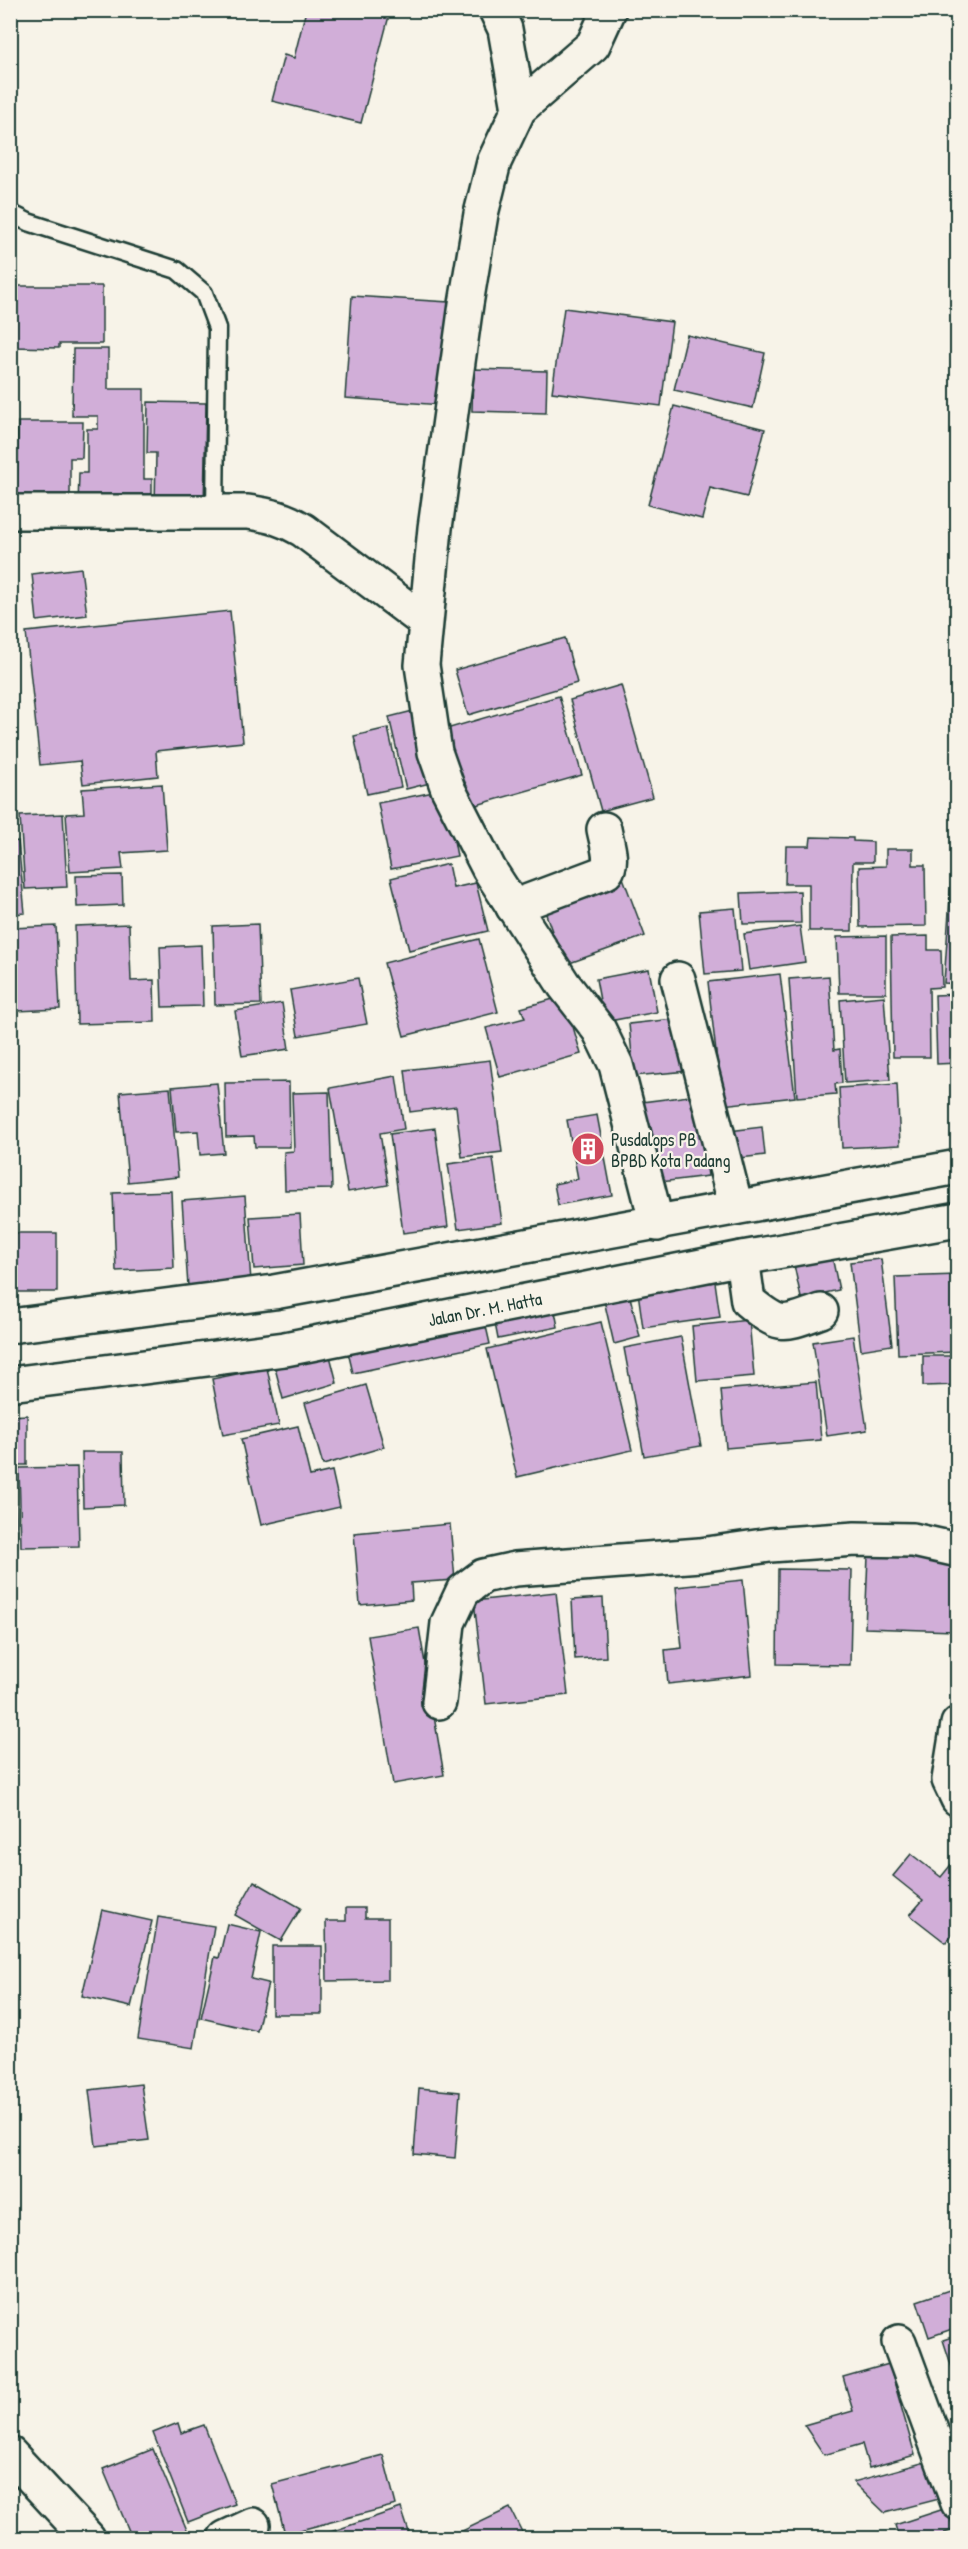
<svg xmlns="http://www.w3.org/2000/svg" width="968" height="2549" font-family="'Patrick Hand',sans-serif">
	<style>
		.building { fill: #d1aed8; stroke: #1f3d34; stroke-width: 1.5 }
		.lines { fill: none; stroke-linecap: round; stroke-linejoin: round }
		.lane-casing { stroke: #1f3d34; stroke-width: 21 }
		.street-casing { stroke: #1f3d34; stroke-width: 38 }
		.secondary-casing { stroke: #1f3d34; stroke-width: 38 }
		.lane { stroke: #f7f3e8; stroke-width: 16 }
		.street { stroke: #f7f3e8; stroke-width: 33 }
		.secondary { stroke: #f7f3e8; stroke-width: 33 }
		.labels { text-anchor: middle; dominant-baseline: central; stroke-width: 4.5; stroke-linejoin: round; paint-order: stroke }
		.poi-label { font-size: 18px; fill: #1f3d34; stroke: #f7f3e8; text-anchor: start }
		.street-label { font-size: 18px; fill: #1f3d34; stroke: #f7f3e8 }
	</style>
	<rect width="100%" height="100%" fill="#f7f3e8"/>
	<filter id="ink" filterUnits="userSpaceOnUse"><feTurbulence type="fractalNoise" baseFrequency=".0167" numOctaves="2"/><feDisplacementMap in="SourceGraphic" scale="12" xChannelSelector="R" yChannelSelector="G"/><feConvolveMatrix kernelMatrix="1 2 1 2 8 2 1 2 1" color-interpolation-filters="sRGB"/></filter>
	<g filter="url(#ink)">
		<g class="building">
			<path d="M306 10H369L389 16 361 123 272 101 284 55 294 58Z"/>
			<path d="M12 286H102V344H59V348L11 347Z"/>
			<path d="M352 296 449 302 442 405 345 398Z"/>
			<path d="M564 308 672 322 661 406 552 392Z"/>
			<path d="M687 335 765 353 753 408 674 390Z"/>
			<path d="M73 349H108V389H144V479H152V507L78 506 79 473H87V429H98V416H72Z"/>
			<path d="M473 369 547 371 546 413 472 411Z"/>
			<path d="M148 402 206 403 204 508 155 507 156 453H147Z"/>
			<path d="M674 406 765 429 747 497 710 488 702 519 648 505Z"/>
			<path d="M18 422H83L82 458H70V499H17Z"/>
			<path d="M81 568 87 615 37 621 32 574Z"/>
			<path d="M230 611 243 742 156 751 158 776 83 784 80 761 40 765 26 632Z"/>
			<path d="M565 638 577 683 468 715 455 670Z"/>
			<path d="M621 685 653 797 601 811 570 700Z"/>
			<path d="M559 696 582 775 466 808 443 730Z"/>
			<path d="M417 710 434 782 406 789 389 717Z"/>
			<path d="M388 728 401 787 367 794 354 736Z"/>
			<path d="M162 784 167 850 121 853 123 869 70 872 66 814 84 813 82 789Z"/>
			<path d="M444 790 457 856 391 869 378 803Z"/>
			<path d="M63 814 67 887 25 889 20 816Z"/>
			<path d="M811 837 853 838V841L873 842V862H853L852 931H809V884H785L786 846H810Z"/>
			<path d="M18 841 25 913 10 914V842Z"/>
			<path d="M886 849H913V865H925L926 926 860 927 859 867 886 866Z"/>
			<path d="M448 864 453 888 476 883 488 931 409 950 391 878Z"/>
			<path d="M122 875 123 905 77 907 76 876Z"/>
			<path d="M622 875 645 936 564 965 542 903Z"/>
			<path d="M951 883H958V984L944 983Z"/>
			<path d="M800 891 801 923 743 924 741 893Z"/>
			<path d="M735 908 741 971 705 974 699 911Z"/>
			<path d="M129 924 131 981 154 980 155 1022 77 1024 75 926Z"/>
			<path d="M258 924 261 1004 215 1005 213 926Z"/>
			<path d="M56 926 60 1009 17 1011 12 928Z"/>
			<path d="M800 926 805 962 749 970 744 934Z"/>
			<path d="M886 936V993H839L837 937Z"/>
			<path d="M928 936V950H941L942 987 929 988 930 1057H893L891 937Z"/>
			<path d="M479 939 498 1012 404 1036 384 963Z"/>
			<path d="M201 945 203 1006 162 1007 160 947Z"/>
			<path d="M649 969 657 1012 604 1022 596 979Z"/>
			<path d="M780 974 795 1097 722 1105 708 982Z"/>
			<path d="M829 976 834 1050 840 1049 842 1083 835 1084 836 1094 797 1097 789 979Z"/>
			<path d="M358 978 367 1024 298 1036 290 990Z"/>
			<path d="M958 994V1063L937 1064 935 995Z"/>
			<path d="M564 996 581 1054 500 1077 486 1028 525 1018 521 1008Z"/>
			<path d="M884 996 890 1080 845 1083 840 1000Z"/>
			<path d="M282 1003 289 1049 242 1056 235 1011Z"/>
			<path d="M682 1018 688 1071 634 1076 629 1024Z"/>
			<path d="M490 1060 502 1152 462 1157 456 1106 410 1112 405 1070Z"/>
			<path d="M396 1076 404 1129 380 1133 388 1185 348 1192 330 1088Z"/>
			<path d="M289 1082 290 1147H255L254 1136 226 1137 225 1083Z"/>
			<path d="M217 1083 224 1153 200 1155 198 1131 176 1132 172 1087Z"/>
			<path d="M897 1084 900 1145 842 1148 839 1088Z"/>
			<path d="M170 1088 178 1177 128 1182 120 1092Z"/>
			<path d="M329 1092 332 1189 285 1190 284 1152 294 1151 292 1093Z"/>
			<path d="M697 1095 708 1176 653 1183 642 1102Z"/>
			<path d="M597 1115 612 1195 558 1205 554 1184 578 1179 567 1120Z"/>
			<path d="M762 1127 765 1155 732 1159 729 1131Z"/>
			<path d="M435 1128 448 1227 403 1233 390 1134Z"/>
			<path d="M493 1158 502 1223 458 1229 448 1164Z"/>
			<path d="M171 1191 174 1268 116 1271 113 1193Z"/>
			<path d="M245 1196 251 1282 188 1286 182 1201Z"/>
			<path d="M300 1214 303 1265 254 1269 250 1217Z"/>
			<rect x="10" y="1233" width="47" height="59"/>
			<path d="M831 1252 839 1290 801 1298 793 1260Z"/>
			<path d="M881 1259 892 1345 861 1350 850 1262Z"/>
			<path d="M958 1275V1352L898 1354 895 1277Z"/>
			<path d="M715 1282 720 1317 643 1328 638 1292Z"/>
			<path d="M628 1289 640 1337 614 1344 603 1296Z"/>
			<path d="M554 1306 558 1327 498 1339 494 1318Z"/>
			<path d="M749 1320 754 1376 697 1381 692 1326Z"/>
			<path d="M485 1322 490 1344 353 1373 348 1352Z"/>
			<path d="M601 1322 632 1450 517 1477 487 1349Z"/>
			<path d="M853 1336 867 1430 827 1436 813 1342Z"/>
			<path d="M681 1337 701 1446 644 1456 624 1348Z"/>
			<path d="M328 1348 337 1383 283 1399 274 1364Z"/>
			<path d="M923 1356H958V1385L923 1386Z"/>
			<path d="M267 1368 279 1425 223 1435 212 1379Z"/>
			<path d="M816 1382 821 1440 726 1448 721 1390Z"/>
			<path d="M366 1385 384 1447 323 1465 305 1403Z"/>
			<path d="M27 1415V1465H15L17 1548 10 1549V1416Z"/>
			<path d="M298 1426 310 1476 332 1471 340 1507 261 1525 241 1439Z"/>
			<path d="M82 1452H123L124 1505 83 1507Z"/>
			<path d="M77 1467 79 1546 21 1547 19 1468Z"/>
			<path d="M450 1524 455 1580 411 1583 412 1600 360 1605 354 1533Z"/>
			<path d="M868 1556 957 1559 954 1631 865 1628Z"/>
			<path d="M778 1569 852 1570 850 1665 777 1664Z"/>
			<path d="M10 1578 14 1647 10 1648Z"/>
			<path d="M743 1580 752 1675 668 1684 665 1650 682 1648 676 1587Z"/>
			<path d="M556 1592 568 1695 486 1704 474 1601Z"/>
			<path d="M603 1598 606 1657 575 1659 572 1600Z"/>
			<path d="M419 1628 444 1775 393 1784 368 1636Z"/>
			<path d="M911 1854 941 1877 958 1856V1928L946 1943 910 1915 923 1900 893 1876Z"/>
			<path d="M254 1881 301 1908 281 1941 235 1915Z"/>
			<path d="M346 1908H365V1918H388V1980L327 1981 326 1921H346Z"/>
			<path d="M102 1910 152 1921 131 2007 82 1996Z"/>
			<path d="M158 1917 214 1926 194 2048 138 2039Z"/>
			<path d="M227 1924 261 1932 251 1979 268 1983 257 2031 201 2018 215 1957 219 1958Z"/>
			<rect x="272" y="1946" width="50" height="68"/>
			<path d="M141 2084 149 2140 96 2146 89 2090Z"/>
			<path d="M419 2088 460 2092 455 2158 414 2154Z"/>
			<path d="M958 2287V2327L929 2337 917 2301Z"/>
			<path d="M958 2335V2386L943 2340Z"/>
			<path d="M889 2364 915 2455 869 2468 862 2444 824 2455 804 2425 853 2411 843 2377Z"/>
			<path d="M178 2423 181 2433 204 2425 235 2504 188 2522 153 2433Z"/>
			<path d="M153 2449 189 2535 180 2538H132L103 2469Z"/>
			<path d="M383 2455 396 2505 285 2534 272 2484Z"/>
			<path d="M933 2460 943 2498 885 2513 853 2482Z"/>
			<path d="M401 2508 411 2538H313Z"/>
			<path d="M510 2508 525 2538H463L460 2532Z"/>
			<path d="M947 2508 954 2530 944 2533 946 2538H899L895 2525Z"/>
		</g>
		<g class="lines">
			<defs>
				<path id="lane" d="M10 213 28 222 177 270 204 293 217 328 215 514"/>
				<g id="street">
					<path d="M496 10 505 29 519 109"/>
					<path d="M609 10 593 45 519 109 494 162 481 214 466 304 435 528 422 665 435 752 448 789 489 869 564 985 599 1030 616 1065 657 1224"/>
					<path d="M10 512H248C270 515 285 519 303 530L424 621"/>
					<path d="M513 907 606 872C614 861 606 841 604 829"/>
					<path d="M678 979 736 1207"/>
					<path d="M742 1258 748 1301C781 1328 782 1325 821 1311"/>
					<path d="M439 1702 448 1623 463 1591 483 1576 515 1569 700 1555 770 1545 855 1539 913 1540 958 1550"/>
					<path d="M958 1724 949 1780 958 1799"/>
					<path d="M899 2342 958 2503"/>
					<path d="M10 2454 88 2538"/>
					<path d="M225 2538 253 2525"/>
				</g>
				<g id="secondary">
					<path d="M10 1326 274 1292 958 1167"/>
					<path d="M10 1384 285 1349 742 1258 958 1220"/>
				</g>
			</defs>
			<use href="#lane" class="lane-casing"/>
			<use href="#street" class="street-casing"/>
			<use href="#secondary" class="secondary-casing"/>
			<use href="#lane" class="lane"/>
			<use href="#street" class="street"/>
			<use href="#secondary" class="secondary"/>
		</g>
	</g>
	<defs>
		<symbol id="building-disc" viewBox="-11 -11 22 22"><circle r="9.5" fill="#d1495b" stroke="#f7f3e8"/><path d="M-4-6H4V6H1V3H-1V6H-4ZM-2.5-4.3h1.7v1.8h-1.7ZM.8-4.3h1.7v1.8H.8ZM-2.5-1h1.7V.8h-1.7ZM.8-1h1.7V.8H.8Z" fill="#fff"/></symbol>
	</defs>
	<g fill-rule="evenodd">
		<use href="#building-disc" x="569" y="1130" width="38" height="38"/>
	</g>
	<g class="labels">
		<g class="poi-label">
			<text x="611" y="1139">Pusdalops PB<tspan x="611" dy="21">BPBD Kota Padang</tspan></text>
		</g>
		<g class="street-label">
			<text transform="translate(485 1309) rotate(-11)">Jalan Dr. M. Hatta</text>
		</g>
	</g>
	<rect width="968" height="2549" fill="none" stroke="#f7f3e8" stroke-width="36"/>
	<rect x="18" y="18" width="932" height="2513" fill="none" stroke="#1f3d34" stroke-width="2" filter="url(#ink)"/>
</svg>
